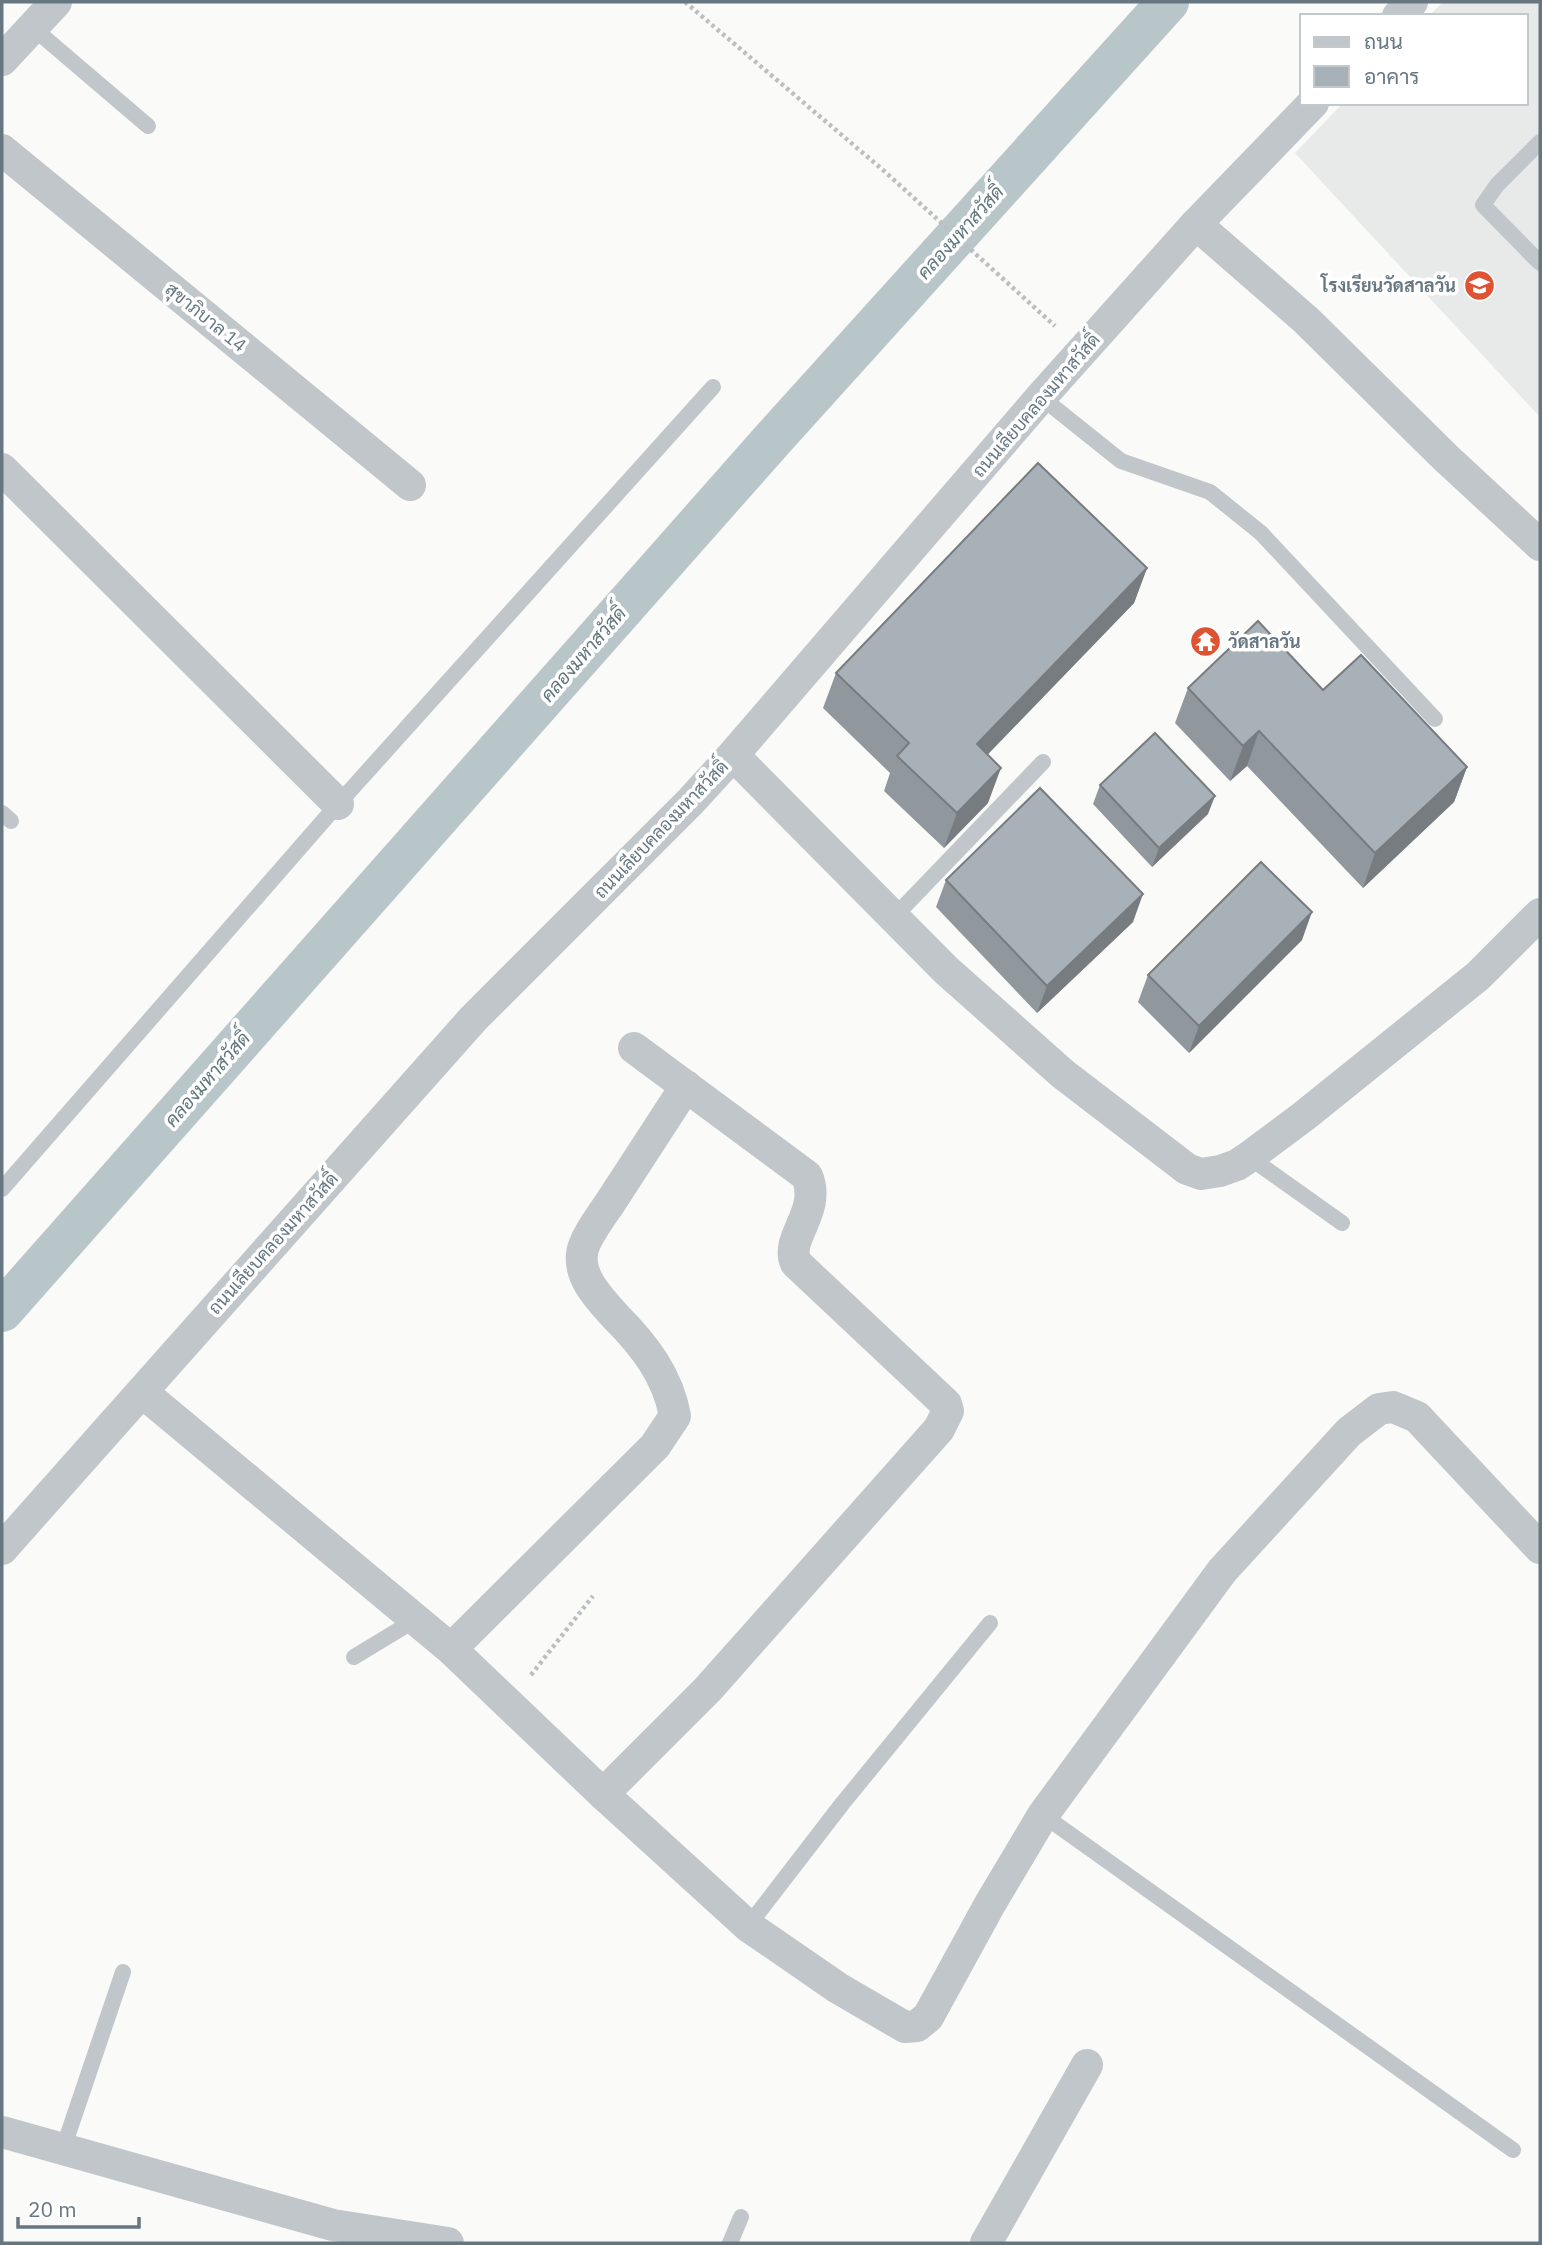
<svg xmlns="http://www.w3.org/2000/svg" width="1542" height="2245" font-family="'IBM Plex Sans',Sarabun,sans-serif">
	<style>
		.built { fill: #e8e9e9 }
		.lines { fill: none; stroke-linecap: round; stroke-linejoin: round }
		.canal { stroke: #b9c6c9; stroke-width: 42 }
		.path { stroke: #bcbfc2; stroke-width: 4.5; stroke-dasharray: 3.5 3.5; stroke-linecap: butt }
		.service { stroke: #c1c6ca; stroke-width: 16 }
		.minor { stroke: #c1c6ca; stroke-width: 32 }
		.wall { fill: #90989d }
		.shaded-wall { fill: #767c80 }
		.building { fill: #a8b1b7; stroke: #767c80; stroke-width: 2 }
		.labels { text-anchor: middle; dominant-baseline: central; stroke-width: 7; stroke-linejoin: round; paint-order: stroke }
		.poi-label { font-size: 18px; font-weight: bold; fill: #667782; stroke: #fff; text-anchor: end }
		.street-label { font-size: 18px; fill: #667782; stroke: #fff }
		.water-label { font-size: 19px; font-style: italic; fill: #60767c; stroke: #fff }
	</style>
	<rect width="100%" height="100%" fill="#fafaf8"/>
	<path class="built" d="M1443 2H1540V417L1295 153 1343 103H1526V16H1429Z"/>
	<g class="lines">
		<path class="canal" d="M2 1311 773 439 1168 2"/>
		<g class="path">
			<path d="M685 2 883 170 1055 326"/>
			<path d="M531 1675 593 1596"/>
		</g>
		<g class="service">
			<path d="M32 27 148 126"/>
			<path d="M1540 142 1497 185 1483 205 1540 263"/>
			<path d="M1041 397 1121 461 1210 492 1261 533 1435 719"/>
			<path d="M2 813 11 821"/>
			<path d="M894 917 1043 762"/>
			<path d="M1249 1157 1342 1223"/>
			<path d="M2 1189 338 804 713 387"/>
			<path d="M354 1657 415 1620"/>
			<path d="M1043 1815 1513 2150"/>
			<path d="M748 1926 842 1804 990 1623"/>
			<path d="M63 2149 123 1972"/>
			<path d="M730 2243 741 2217"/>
		</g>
		<g class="minor">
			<path d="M1398 16 1412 2"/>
			<path d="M2 60 56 2"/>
			<path d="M2 150 410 485"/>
			<path d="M1196 224 1306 320 1446 458 1540 545"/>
			<path d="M2 469 338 804"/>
			<path d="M733 755 946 970 1063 1074 1187 1169 1201 1174 1220 1171 1237 1165 1249 1157 1304 1116 1478 976 1540 914"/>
			<path d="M142 1392 451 1649 603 1794 748 1926 838 1988 905 2027 917 2026 928 2017 990 1904 1043 1815 1222 1571 1349 1432 1379 1409 1393 1407 1417 1417 1540 1548"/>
			<path d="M2 1549 473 1019 691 801 733 755 1041 397 1196 224 1313 103"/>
			<path d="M451 1649 655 1446 675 1416C668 1376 644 1345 616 1317 601 1300 579 1279 582 1254 583 1240 602 1215 610 1203 635 1164 661 1125 686 1086"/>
			<path d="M603 1794 708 1689 939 1429 948 1411 946 1404 796 1263C784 1238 822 1212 807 1176L634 1048"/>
			<path d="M2 2132 333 2225 448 2243"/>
			<path d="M986 2243 1087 2065"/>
		</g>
	</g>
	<g class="wall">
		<path d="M1147 568 1134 603 987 755 988 803 944 848 884 791 890 773 823 708 836 673Z"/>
		<path d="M1188 688 1467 767 1454 802 1363 888 1247 766 1230 781 1175 723Z"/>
		<path d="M1100 785 1208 814 1152 867 1093 804Z"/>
		<path d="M946 880 1133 922 1037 1013 936 907Z"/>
		<path d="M1302 940 1189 1053 1138 1002 1148 975Z"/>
	</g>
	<g class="shaded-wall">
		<path d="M1147 568 1134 603 964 779 977 744Z"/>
		<path d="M1259 731 1247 766 1230 781 1243 746Z"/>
		<path d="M1467 767 1454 802 1363 888 1375 853Z"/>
		<path d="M1001 768 988 803 944 848 957 813Z"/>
		<path d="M1215 796 1208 814 1152 867 1159 848Z"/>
		<path d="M1143 894 1133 922 1037 1013 1047 986Z"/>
		<path d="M1312 912 1302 940 1189 1053 1199 1026Z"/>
	</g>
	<g class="building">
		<path d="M1038 463 1147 568 977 744 1001 768 957 813 897 756 909 743 836 673Z"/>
		<path d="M1258 621 1323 690 1361 655 1467 767 1375 853 1259 731 1243 746 1188 688Z"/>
		<path d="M1155 733 1215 796 1159 848 1100 785Z"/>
		<path d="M1040 788 1143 894 1047 986 946 880Z"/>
		<path d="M1261 862 1312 912 1199 1026 1148 975Z"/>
	</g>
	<defs>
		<symbol id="school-disc" viewBox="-11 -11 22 22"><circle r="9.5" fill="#df5332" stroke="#fff"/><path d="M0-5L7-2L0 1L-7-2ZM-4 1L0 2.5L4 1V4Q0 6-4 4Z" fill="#fff"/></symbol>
		<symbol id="temple-disc" viewBox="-11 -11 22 22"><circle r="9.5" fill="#df5332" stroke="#fff"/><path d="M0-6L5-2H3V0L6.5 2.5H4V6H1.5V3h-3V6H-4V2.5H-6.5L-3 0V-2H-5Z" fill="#fff"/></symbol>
	</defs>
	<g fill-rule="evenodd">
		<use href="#school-disc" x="1462" y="268" width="35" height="35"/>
		<use href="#temple-disc" x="1188" y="624" width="35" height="35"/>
	</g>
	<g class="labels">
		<g class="poi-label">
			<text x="1456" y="285">โรงเรียนวัดสาลวัน</text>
			<text x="1228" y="641" text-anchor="start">วัดสาลวัน</text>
		</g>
		<g class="street-label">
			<text transform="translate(206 317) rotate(39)">สุขาภิบาล 14</text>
			<text transform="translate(1036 405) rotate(-49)">ถนนเลียบคลองมหาสวัสดิ์</text>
			<text transform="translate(661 829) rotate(-46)">ถนนเลียบคลองมหาสวัสดิ์</text>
			<text transform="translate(273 1243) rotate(-48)">ถนนเลียบคลองมหาสวัสดิ์</text>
		</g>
		<g class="water-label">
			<text transform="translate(960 232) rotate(-48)">คลองมหาสวัสดิ์</text>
			<text transform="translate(583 654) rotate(-49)">คลองมหาสวัสดิ์</text>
			<text transform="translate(207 1079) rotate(-49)">คลองมหาสวัสดิ์</text>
		</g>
	</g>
	<rect width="1542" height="2245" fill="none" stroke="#667782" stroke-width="7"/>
	<rect x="1300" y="14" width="228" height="91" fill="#ffffff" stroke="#c2c9cd" stroke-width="2"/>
	<rect x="1314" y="37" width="35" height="10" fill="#c1c6ca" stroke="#c2c9cd" stroke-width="2"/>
	<text x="1364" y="49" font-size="21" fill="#667782">ถนน</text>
	<rect x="1314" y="66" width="35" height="21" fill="#a8b1b7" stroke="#c2c9cd" stroke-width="2"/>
	<text x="1364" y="84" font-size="21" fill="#667782">อาคาร</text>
	<path d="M18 2217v10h121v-10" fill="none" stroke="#667782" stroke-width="3.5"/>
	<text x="28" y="2217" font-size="21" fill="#667782" stroke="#ffffff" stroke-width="5" paint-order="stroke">20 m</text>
</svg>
